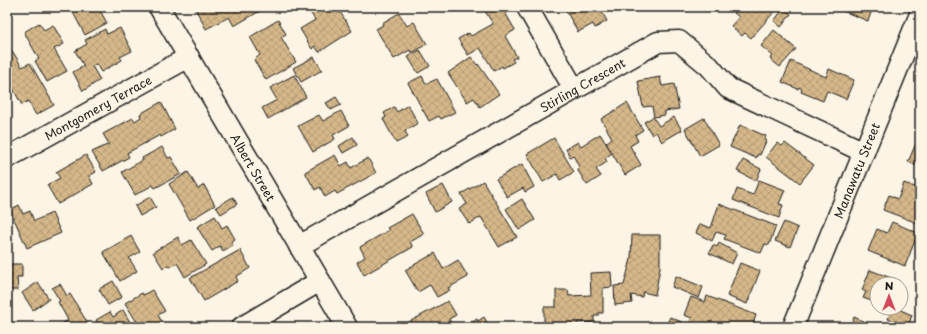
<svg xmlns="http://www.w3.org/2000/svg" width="927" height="334" font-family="'Playpen Sans',sans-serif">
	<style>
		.building { fill: url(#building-cross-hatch); stroke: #1c1c1c }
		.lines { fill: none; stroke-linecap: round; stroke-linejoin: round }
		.minor-casing { stroke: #1c1c1c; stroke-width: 23 }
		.minor { stroke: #fcf5e5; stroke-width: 20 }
		.labels { text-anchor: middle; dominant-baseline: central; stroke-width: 3; stroke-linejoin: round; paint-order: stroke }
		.street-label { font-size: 12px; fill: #1c1c1c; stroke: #fcf5e5 }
	</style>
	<defs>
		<pattern id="building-cross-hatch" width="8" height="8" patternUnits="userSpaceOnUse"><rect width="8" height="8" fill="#d5b789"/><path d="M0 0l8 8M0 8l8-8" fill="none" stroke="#b69d76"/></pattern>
	</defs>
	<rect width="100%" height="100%" fill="#fcf5e5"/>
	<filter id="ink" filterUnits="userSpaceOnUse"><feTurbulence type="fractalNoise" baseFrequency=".025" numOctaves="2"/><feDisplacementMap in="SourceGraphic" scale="8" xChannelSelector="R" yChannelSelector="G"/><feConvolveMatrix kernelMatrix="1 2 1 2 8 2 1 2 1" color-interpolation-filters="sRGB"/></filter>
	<g filter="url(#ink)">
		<g class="building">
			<path d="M70 7H98L107 23 85 35Z"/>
			<path d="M201 7H258L260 11 234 26 229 17 206 29 196 10Z"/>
			<path d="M307 7H337L352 31 319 52 315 46 312 49 300 29 315 20Z"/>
			<path d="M491 7H502L515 30 505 36 517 57 512 59 514 62 503 68 502 66 494 71 480 48 468 55 458 39 469 33 471 36 493 24 485 11Z"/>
			<path d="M564 7H599L607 21 595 28 593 24 578 32Z"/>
			<path d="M654 7H675V8Z"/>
			<path d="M739 7H771L775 11 751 38 745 33 742 36 731 26 739 17 734 13Z"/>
			<path d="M844 7H873L868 21 843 11Z"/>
			<path d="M784 8 791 14 781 27 774 21Z"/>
			<path d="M399 13 407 26 414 22 427 44 412 53 410 50 394 59 376 29 383 25 382 23Z"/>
			<path d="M278 20 286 34 281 37 296 62 266 80 254 60 260 55 250 37Z"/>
			<path d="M39 23 44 30 53 25 64 44 54 49 67 71 47 82 35 61 39 59 24 32Z"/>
			<path d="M120 28 132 51 120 57 122 60 101 72 96 64 92 66 100 80 83 91 73 72 84 66 75 51 87 44 85 40 105 29 107 34Z"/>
			<path d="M774 30 796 49 780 67 770 59 773 56 761 46Z"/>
			<path d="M7 34 11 43 7 45Z"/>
			<path d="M420 50 430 66 418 73 408 57Z"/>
			<path d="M13 52 22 67 30 63 54 105 36 115 28 101 22 105 12 87 7 90V55Z"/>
			<path d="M314 57 322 70 301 82 293 68Z"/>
			<path d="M471 57 477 65 478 64 499 94 480 107 474 98 467 102 448 73Z"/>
			<path d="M791 61 826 77 829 69 854 80 846 99 827 91 823 101 801 92 802 89 799 87 798 89 782 82Z"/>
			<path d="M294 75 306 97 268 119 262 108 277 100 270 88Z"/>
			<path d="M422 76 426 84 437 79 455 112 441 119 439 116 429 121 408 83Z"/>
			<path d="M660 77 662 86 674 84 679 109 665 111V115L654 117 652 106 643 107 638 81Z"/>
			<path d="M336 97 341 105 331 110 326 103Z"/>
			<path d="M161 102 175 129 161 137 160 135 127 153 129 157 103 171 92 152 109 144 103 134 133 118 135 121 141 117 140 114Z"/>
			<path d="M627 103 643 130 635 135 638 141 630 146 641 165 625 175 606 143 612 138 601 119Z"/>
			<path d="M408 105 418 123 405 131 408 137 396 143 383 119 386 117 384 113 394 107 397 112Z"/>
			<path d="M341 111 349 126 333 135 335 139 313 152 298 126 319 115 323 121Z"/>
			<path d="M653 117 659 126 674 117 682 130 662 142 656 132 652 135 644 122Z"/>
			<path d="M704 118 719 145 700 156 685 129Z"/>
			<path d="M740 125 766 136 764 140 766 141 760 155 758 154 756 158 730 147Z"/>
			<path d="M600 134 612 153 605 158 607 162 596 169 601 176 587 185 577 169 579 167 573 155 570 157 566 149 578 142 581 146Z"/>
			<path d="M353 137 357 145 343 153 339 146Z"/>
			<path d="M554 138 574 172 560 180 557 174 543 182 527 154Z"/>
			<path d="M917 141 920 142V167L908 162Z"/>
			<path d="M777 143 782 146 785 143 814 165 800 183 766 157Z"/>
			<path d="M162 147 168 158 171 157 181 174 155 188 153 185 135 195 122 172 143 160 142 158Z"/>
			<path d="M86 155 96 172 89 176 93 184 58 204 47 185 60 178 56 172Z"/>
			<path d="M335 155 341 166 348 162 351 168 368 158 376 173 337 194 335 191 325 197 320 187 315 190 305 172Z"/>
			<path d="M743 160 761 169 756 181 737 171Z"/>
			<path d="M522 164 534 187 525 192 523 188 507 197 496 179Z"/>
			<path d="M188 172 198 189 204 185 215 205 190 220 169 184Z"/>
			<path d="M759 180 785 190 779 204 783 205 779 218 733 200 737 189 753 195Z"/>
			<path d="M483 181 517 237 499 247 481 217 469 224 459 209 467 204 461 194Z"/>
			<path d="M904 183 920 189V224L883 210 889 195 898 199Z"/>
			<path d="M443 185 452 202 435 212 426 194Z"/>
			<path d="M150 197 156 207 140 216 135 206Z"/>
			<path d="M233 197 237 204 221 214 216 207Z"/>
			<path d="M522 199 535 220 519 230 506 209Z"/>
			<path d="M719 204 776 226 769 245 765 244 761 253 724 239 726 235 716 232 712 241 696 233 700 224 711 228Z"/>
			<path d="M19 205 23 214 30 211 34 221 52 213 61 233 27 248 10 210Z"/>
			<path d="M412 214 424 234 410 242 413 247 364 275 357 262 365 257 360 247 389 230 387 228Z"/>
			<path d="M215 216 222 228 227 225 235 239 231 242 233 245 223 251 220 246 212 251 197 227Z"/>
			<path d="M784 222 798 228 790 247 775 241Z"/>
			<path d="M892 222 918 233 905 266 868 251 877 229 887 233Z"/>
			<path d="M7 235H10V242L7 243Z"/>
			<path d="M632 235H660V268L655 295 643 292 642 297 631 295 632 303 615 305 614 286 624 285 631 259Z"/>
			<path d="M131 236 140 252 129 258 137 271 120 281 103 252Z"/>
			<path d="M178 237 182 245 191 240 206 264 185 277 177 263 169 267 168 265 163 268 153 252Z"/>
			<path d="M719 243 737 253 732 264 709 253 713 245 717 247Z"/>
			<path d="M240 250 250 268 236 277 238 281 204 301 190 278Z"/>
			<path d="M435 253 443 269 458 260 468 277 448 288 450 290 437 297 430 285 418 292 405 270Z"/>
			<path d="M740 263 760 271 747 304 727 296Z"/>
			<path d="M7 264H22V277H17L18 290H10L7 293Z"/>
			<path d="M870 270 899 281 897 284H877V303L863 298 866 292 862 290Z"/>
			<path d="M611 272 612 287 603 288V313H598V316H594V322L577 323V327H544V307H556V290H568L569 296 591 295 590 273Z"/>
			<path d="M676 276 703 287 699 298 672 287Z"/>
			<path d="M113 281 122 297 108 305 99 289Z"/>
			<path d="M38 282 49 299 33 310 22 293Z"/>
			<path d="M60 284 67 296 70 294 90 327H57L68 320 58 302 60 301 52 288Z"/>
			<path d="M152 290 165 311 158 315 165 327H140L125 303 142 293 143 295Z"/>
			<path d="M707 296 756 315 752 327H699L689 323 692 318 684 315 691 297 705 302Z"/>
			<path d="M448 301 456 315 449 319 453 327H412L409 322Z"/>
			<path d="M892 308H896L912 315 908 327 888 319Z"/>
			<path d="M123 310 133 327H100L96 320 110 312 113 317Z"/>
			<path d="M484 317 489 326 486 327H462L477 319 478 321Z"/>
			<path d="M670 317 684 323 683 327H665Z"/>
			<path d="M854 317 872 325 871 327H851Z"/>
		</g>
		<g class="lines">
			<defs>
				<g id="minor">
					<path id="s1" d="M159 7 347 327"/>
					<path d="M527 7 574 89"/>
					<path id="s2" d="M7 158 189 57"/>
					<path id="s3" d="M299 246 658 42 679 41 709 66 728 88 864 152"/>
					<path d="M242 327 320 281"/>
					<path id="s4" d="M793 327 920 14"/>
				</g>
			</defs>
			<use href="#minor" class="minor-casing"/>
			<use href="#minor" class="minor"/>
		</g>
	</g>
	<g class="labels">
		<g class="street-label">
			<text stroke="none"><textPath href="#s3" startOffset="326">Stirling Crescent</textPath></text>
			<text stroke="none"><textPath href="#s2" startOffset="104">Montgomery Terrace</textPath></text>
			<text stroke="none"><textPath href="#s1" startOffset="186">Albert Street</textPath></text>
			<text stroke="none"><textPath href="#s4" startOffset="169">Manawatu Street</textPath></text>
		</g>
	</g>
	<rect width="927" height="334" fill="none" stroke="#fcf5e5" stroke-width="24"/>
	<rect x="12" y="12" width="903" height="310" fill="none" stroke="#1c1c1c" stroke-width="1.5" filter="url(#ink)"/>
	<g transform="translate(889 296)"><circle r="19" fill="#fcf5e5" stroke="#a29e95"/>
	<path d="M0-3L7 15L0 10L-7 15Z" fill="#d1495b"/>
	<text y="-6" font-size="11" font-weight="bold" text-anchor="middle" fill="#1c1c1c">N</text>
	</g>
</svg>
